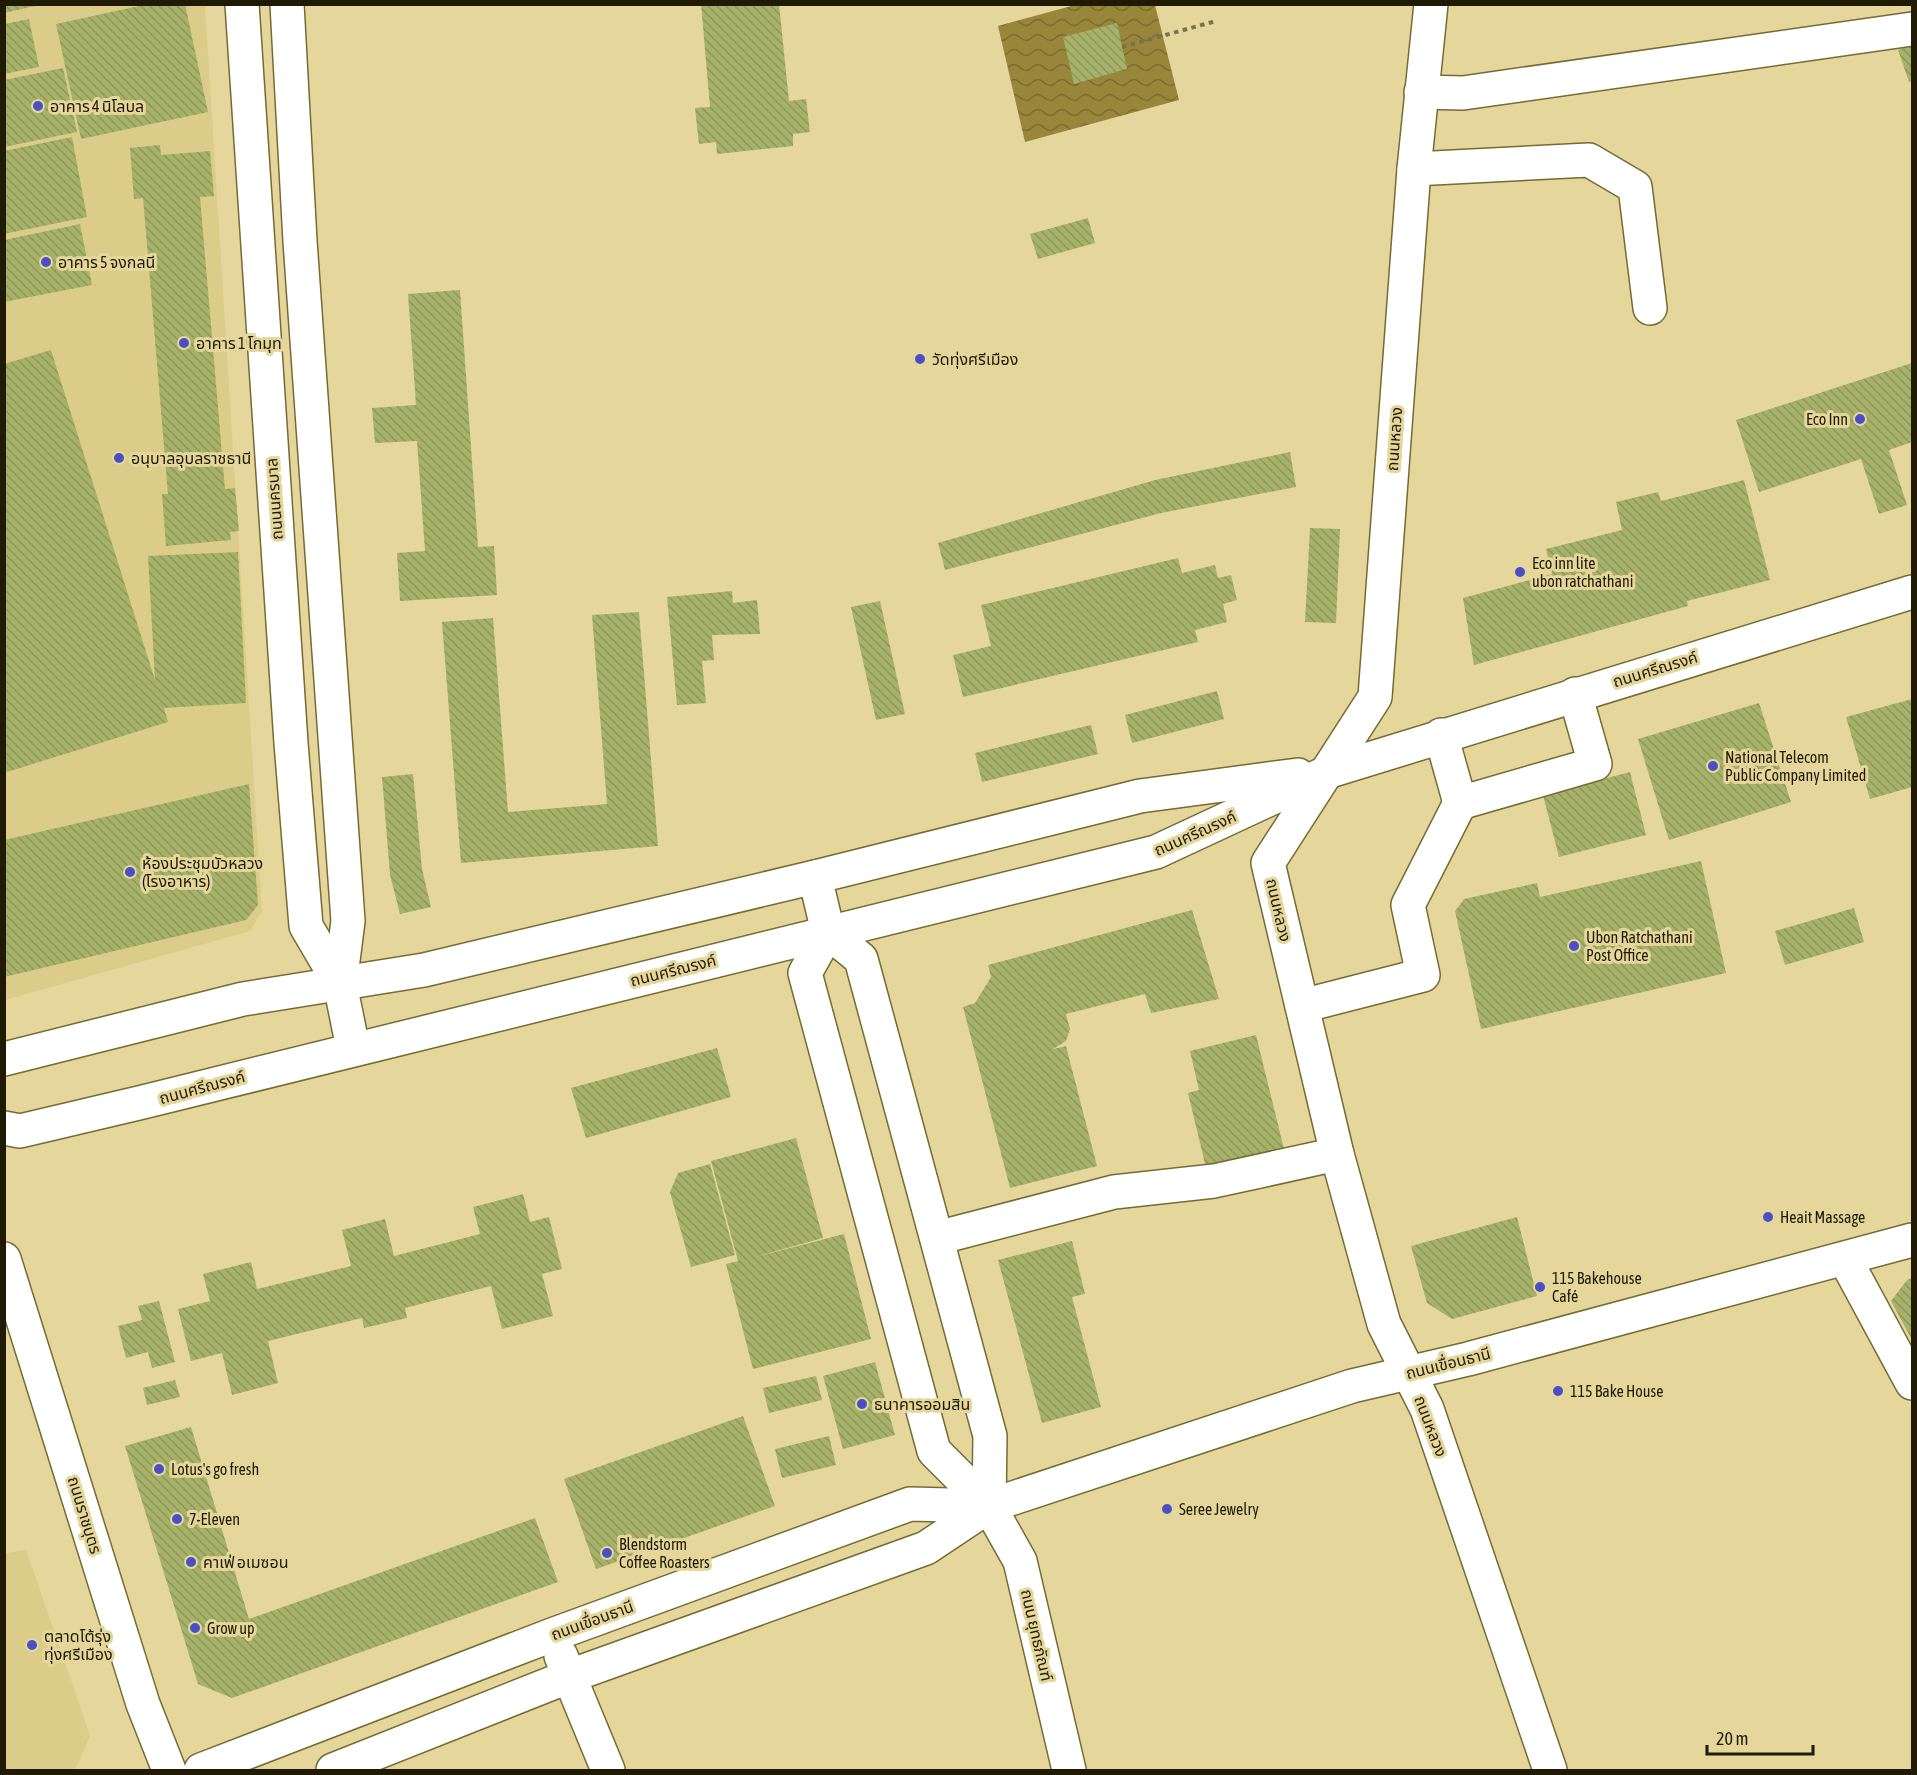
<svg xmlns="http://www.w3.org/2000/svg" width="1917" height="1775" font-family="'Asap Condensed','Noto Sans Thai',sans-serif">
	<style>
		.built { fill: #dccc8a }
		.water { fill: url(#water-waves) }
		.building { fill: url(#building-back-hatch) }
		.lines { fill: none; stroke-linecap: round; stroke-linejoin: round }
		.minor-casing { stroke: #776a32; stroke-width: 36 }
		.major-casing { stroke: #776a32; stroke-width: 36 }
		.path { stroke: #7b724b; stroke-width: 4; stroke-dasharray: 4.5 4.5; stroke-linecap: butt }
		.minor { stroke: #fff; stroke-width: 33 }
		.major { stroke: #fff; stroke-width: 33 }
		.poi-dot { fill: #4b4fc4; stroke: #e5d79c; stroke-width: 2 }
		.labels { text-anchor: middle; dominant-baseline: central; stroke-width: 6; stroke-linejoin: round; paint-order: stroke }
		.poi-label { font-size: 16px; fill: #201a04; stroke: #e5d79c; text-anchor: start }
		.street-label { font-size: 16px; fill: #201a04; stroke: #e5d79c }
	</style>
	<defs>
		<pattern id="water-waves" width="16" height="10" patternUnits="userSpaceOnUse" patternTransform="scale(1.5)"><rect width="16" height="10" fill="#98863b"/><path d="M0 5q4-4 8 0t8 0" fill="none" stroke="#7c6d2f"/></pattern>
		<pattern id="building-back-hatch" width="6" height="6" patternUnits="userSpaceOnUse" patternTransform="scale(1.5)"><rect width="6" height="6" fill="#a6b269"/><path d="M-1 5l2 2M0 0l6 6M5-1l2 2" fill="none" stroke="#8f9859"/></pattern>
	</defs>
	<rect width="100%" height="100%" fill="#e5d79c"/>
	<g class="built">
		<path d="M5 5H205L262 911 250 931 5 1000Z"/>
		<path d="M26 1549 90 1736 76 1768 70 1770H5V1554Z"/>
	</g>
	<path class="water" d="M1075 5H1155L1179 100 1025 142 998 26Z"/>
	<g class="building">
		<path d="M4 4H39V5L4 13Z"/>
		<path d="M148 4H185L208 112 81 139 56 24Z"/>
		<path d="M701 4H779L789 101 806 99 810 132 793 134V146L717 154 716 142 699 144 695 108 710 107Z"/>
		<path d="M29 19 39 67 4 74V24Z"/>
		<path d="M1117 23 1127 69 1074 84 1063 37Z"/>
		<path d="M1912 45V81L1909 82 1898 50Z"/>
		<path d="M63 68 77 132 4 147V80Z"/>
		<path d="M72 137 87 217 4 234V151Z"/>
		<path d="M160 145 161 155 210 151 214 196 200 197 225 489 235 488 239 531 230 532 231 540 166 546 162 494H168L143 198 134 199 130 148Z"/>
		<path d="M1088 218 1095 243 1038 259 1030 234Z"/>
		<path d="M80 224 92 285 4 302V240Z"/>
		<path d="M460 290 478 547 494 546 497 595 400 601 397 553 425 551 417 441 375 443 372 408 416 405 408 294Z"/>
		<path d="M51 350 155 680 148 556 238 552 246 703 164 708 168 722 7 772 4 765V364Z"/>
		<path d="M1912 363V442L1889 450 1907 505 1879 514 1861 459 1759 492 1736 420Z"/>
		<path d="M1290 452 1296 487 1161 513 945 570 938 543 1155 480Z"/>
		<path d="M1744 480 1770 580 1687 601 1688 606 1474 665 1463 598 1552 574 1546 549 1622 530 1616 502 1658 492 1661 501Z"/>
		<path d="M1310 528 1340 529 1336 623 1305 622Z"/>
		<path d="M1178 558 1182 573 1215 565 1218 578 1231 575 1237 600 1223 604 1227 622 1195 630 1198 642 963 697 953 655 991 646 981 605Z"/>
		<path d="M732 591 733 603 757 600 760 634 712 635 714 660 702 661 706 703 677 705 667 597Z"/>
		<path d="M880 601 905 714 876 720 851 607Z"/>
		<path d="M639 612 658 846 461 863 442 622 493 618 508 812 607 804 592 615Z"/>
		<path d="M1217 691 1224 719 1132 743 1125 715Z"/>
		<path d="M1912 699V787L1870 799 1846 717Z"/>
		<path d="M1759 703 1791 802 1669 840 1638 739Z"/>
		<path d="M1091 725 1098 754 982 782 975 753Z"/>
		<path d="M1630 772 1646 835 1559 857 1543 795Z"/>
		<path d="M413 774 422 869 431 907 400 914 390 875 382 777Z"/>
		<path d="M249 784 258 905 246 920 4 977V840Z"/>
		<path d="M1701 861 1726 973 1481 1029 1455 911 1464 899 1537 883 1540 897Z"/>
		<path d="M1854 908 1864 942 1785 965 1775 931Z"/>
		<path d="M1192 910 1219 999 1151 1013 1145 994 1066 1014 1070 1029 1066 1041 1053 1049 1066 1046 1097 1166 1010 1188 963 1007 975 1003 991 977 988 965Z"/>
		<path d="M1256 1035 1284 1149 1206 1168 1188 1093 1199 1090 1190 1051Z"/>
		<path d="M717 1048 731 1097 586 1138 571 1088Z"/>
		<path d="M796 1138 823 1238 755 1257 844 1234 871 1339 753 1369 726 1264 738 1261 711 1161Z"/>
		<path d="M710 1164 735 1255 691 1267 670 1192 678 1173Z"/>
		<path d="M523 1194 530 1222 549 1217 562 1269 542 1274 553 1316 502 1329 491 1286 405 1308 407 1318 364 1328 362 1318 268 1341 278 1383 232 1395 222 1353 191 1361 178 1309 210 1301 203 1274 251 1262 257 1289 351 1266 342 1230 385 1219 394 1256 480 1234 473 1207Z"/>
		<path d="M1517 1217 1537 1296 1452 1319 1427 1303 1411 1246Z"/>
		<path d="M1072 1241 1085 1294 1072 1297 1101 1407 1042 1423 998 1260Z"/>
		<path d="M1912 1278V1340L1891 1301 1907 1280Z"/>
		<path d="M159 1301 175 1362 152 1368 148 1352 126 1358 118 1326 142 1320 138 1306Z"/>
		<path d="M875 1362 895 1435 843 1449 823 1376Z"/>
		<path d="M816 1376 822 1400 769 1413 763 1388Z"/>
		<path d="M175 1380 180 1397 147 1405 143 1388Z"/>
		<path d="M743 1416 775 1506 596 1569 564 1479Z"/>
		<path d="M191 1427 249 1619 535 1518 558 1582 232 1698 198 1684 125 1446Z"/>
		<path d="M829 1436 836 1465 782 1478 775 1449Z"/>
	</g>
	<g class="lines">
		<defs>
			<g id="minor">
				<path d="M242 4 291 743 306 926 340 984"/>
				<path d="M287 4 300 241 348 921 340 984 353 1048"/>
				<path d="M1431 4 1414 169 1375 697 1268 863 1337 1154 1384 1324 1427 1409 1550 1770"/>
				<path d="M1421 92 1463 93 1912 29"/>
				<path d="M1414 169 1589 160 1635 187 1650 308"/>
				<path d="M1441 735 1460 803 1595 764 1575 694"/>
				<path d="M815 877 828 932 861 959 990 1436 989 1506"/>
				<path d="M828 932 805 973 934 1451 989 1506 1020 1561 1069 1770"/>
				<path d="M1302 1006 1423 975 1408 905 1460 803"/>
				<path d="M937 1238 1114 1192 1214 1181 1337 1154"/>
				<path d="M4 1259 143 1704 169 1770"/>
				<path d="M1845 1259 1912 1383"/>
				<path d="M561 1656 608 1770"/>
				<path d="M201 1770 552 1635 910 1504 989 1506"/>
				<path d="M333 1770 570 1676 926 1548 989 1506 1352 1386 1468 1359 1912 1240"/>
			</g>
			<g id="major">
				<path d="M4 1059 243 999 424 970 815 877 1140 796 1298 775"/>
				<path d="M4 1128 20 1131 143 1102 1156 852 1330 771 1912 592"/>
			</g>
		</defs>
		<use href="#minor" class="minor-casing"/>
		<use href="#major" class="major-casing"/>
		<path class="path" d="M1122 47 1216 21"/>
		<use href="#minor" class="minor"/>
		<use href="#major" class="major"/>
	</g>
	<g class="poi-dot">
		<circle cx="38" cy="106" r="6"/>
		<circle cx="46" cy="262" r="6"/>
		<circle cx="184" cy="343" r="6"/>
		<circle cx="920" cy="359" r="6"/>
		<circle cx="1860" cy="419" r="6"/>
		<circle cx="119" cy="458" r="6"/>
		<circle cx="1520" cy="572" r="6"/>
		<circle cx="1713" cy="766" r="6"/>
		<circle cx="130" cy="872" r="6"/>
		<circle cx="1574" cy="946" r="6"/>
		<circle cx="1768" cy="1217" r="6"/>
		<circle cx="1540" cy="1287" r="6"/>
		<circle cx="1558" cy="1391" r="6"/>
		<circle cx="862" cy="1404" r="6"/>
		<circle cx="159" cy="1469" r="6"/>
		<circle cx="1167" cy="1509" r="6"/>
		<circle cx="177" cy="1519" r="6"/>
		<circle cx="607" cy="1553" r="6"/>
		<circle cx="191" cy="1562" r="6"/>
		<circle cx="195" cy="1628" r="6"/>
		<circle cx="32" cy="1645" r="6"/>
	</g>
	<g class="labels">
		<g class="poi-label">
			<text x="50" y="106">อาคาร 4 นิโลบล</text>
			<text x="58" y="262">อาคาร 5 จงกลนี</text>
			<text x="196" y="343">อาคาร 1 โกมุท</text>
			<text x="932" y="359">วัดทุ่งศรีเมือง</text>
			<text x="1848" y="419" text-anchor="end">Eco Inn</text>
			<text x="131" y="458">อนุบาลอุบลราชธานี</text>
			<text x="1532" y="563">Eco inn lite<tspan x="1532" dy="18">ubon ratchathani</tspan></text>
			<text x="1725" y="757">National Telecom<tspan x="1725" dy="18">Public Company Limited</tspan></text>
			<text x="142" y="863">ห้องประชุมบัวหลวง<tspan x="142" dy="18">(โรงอาหาร)</tspan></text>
			<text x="1586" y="937">Ubon Ratchathani<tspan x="1586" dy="18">Post Office</tspan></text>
			<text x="1780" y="1217">Heait Massage</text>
			<text x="1552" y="1278">115 Bakehouse<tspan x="1552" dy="18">Café</tspan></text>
			<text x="1570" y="1391">115 Bake House</text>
			<text x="874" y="1404">ธนาคารออมสิน</text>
			<text x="171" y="1469">Lotus's go fresh</text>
			<text x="1179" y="1509">Seree Jewelry</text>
			<text x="189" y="1519">7-Eleven</text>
			<text x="619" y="1544">Blendstorm<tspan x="619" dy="18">Coffee Roasters</tspan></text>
			<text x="203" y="1562">คาเฟ่ อเมซอน</text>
			<text x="207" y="1628">Grow up</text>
			<text x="44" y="1636">ตลาดโต้รุ่ง<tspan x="44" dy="18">ทุ่งศรีเมือง</tspan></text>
		</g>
		<g class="street-label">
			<text transform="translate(1394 439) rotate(-86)">ถนนหลวง</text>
			<text transform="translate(274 499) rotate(-94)">ถนนนครบาล</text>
			<text transform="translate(1655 669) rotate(-17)">ถนนศรีณรงค์</text>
			<text transform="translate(1195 833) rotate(-24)">ถนนศรีณรงค์</text>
			<text transform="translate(1279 910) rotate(77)">ถนนหลวง</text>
			<text transform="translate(673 970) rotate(-14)">ถนนศรีณรงค์</text>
			<text transform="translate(202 1087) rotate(-15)">ถนนศรีณรงค์</text>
			<text transform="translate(1448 1363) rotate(-14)">ถนนเขื่อนธานี</text>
			<text transform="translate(1431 1426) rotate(69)">ถนนหลวง</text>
			<text transform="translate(85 1515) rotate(73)">ถนนราชบุตร</text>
			<text transform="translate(592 1620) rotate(-20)">ถนนเขื่อนธานี</text>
			<text transform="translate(1037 1635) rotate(77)">ถนน ยุทธภัณฑ์</text>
		</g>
	</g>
	<rect width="1917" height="1775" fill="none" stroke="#201a04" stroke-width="12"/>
	<path d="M1707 1745v9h106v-9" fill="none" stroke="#201a04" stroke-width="3"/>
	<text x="1716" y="1745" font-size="18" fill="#201a04" stroke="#e5d79c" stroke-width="4.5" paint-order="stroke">20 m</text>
</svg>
